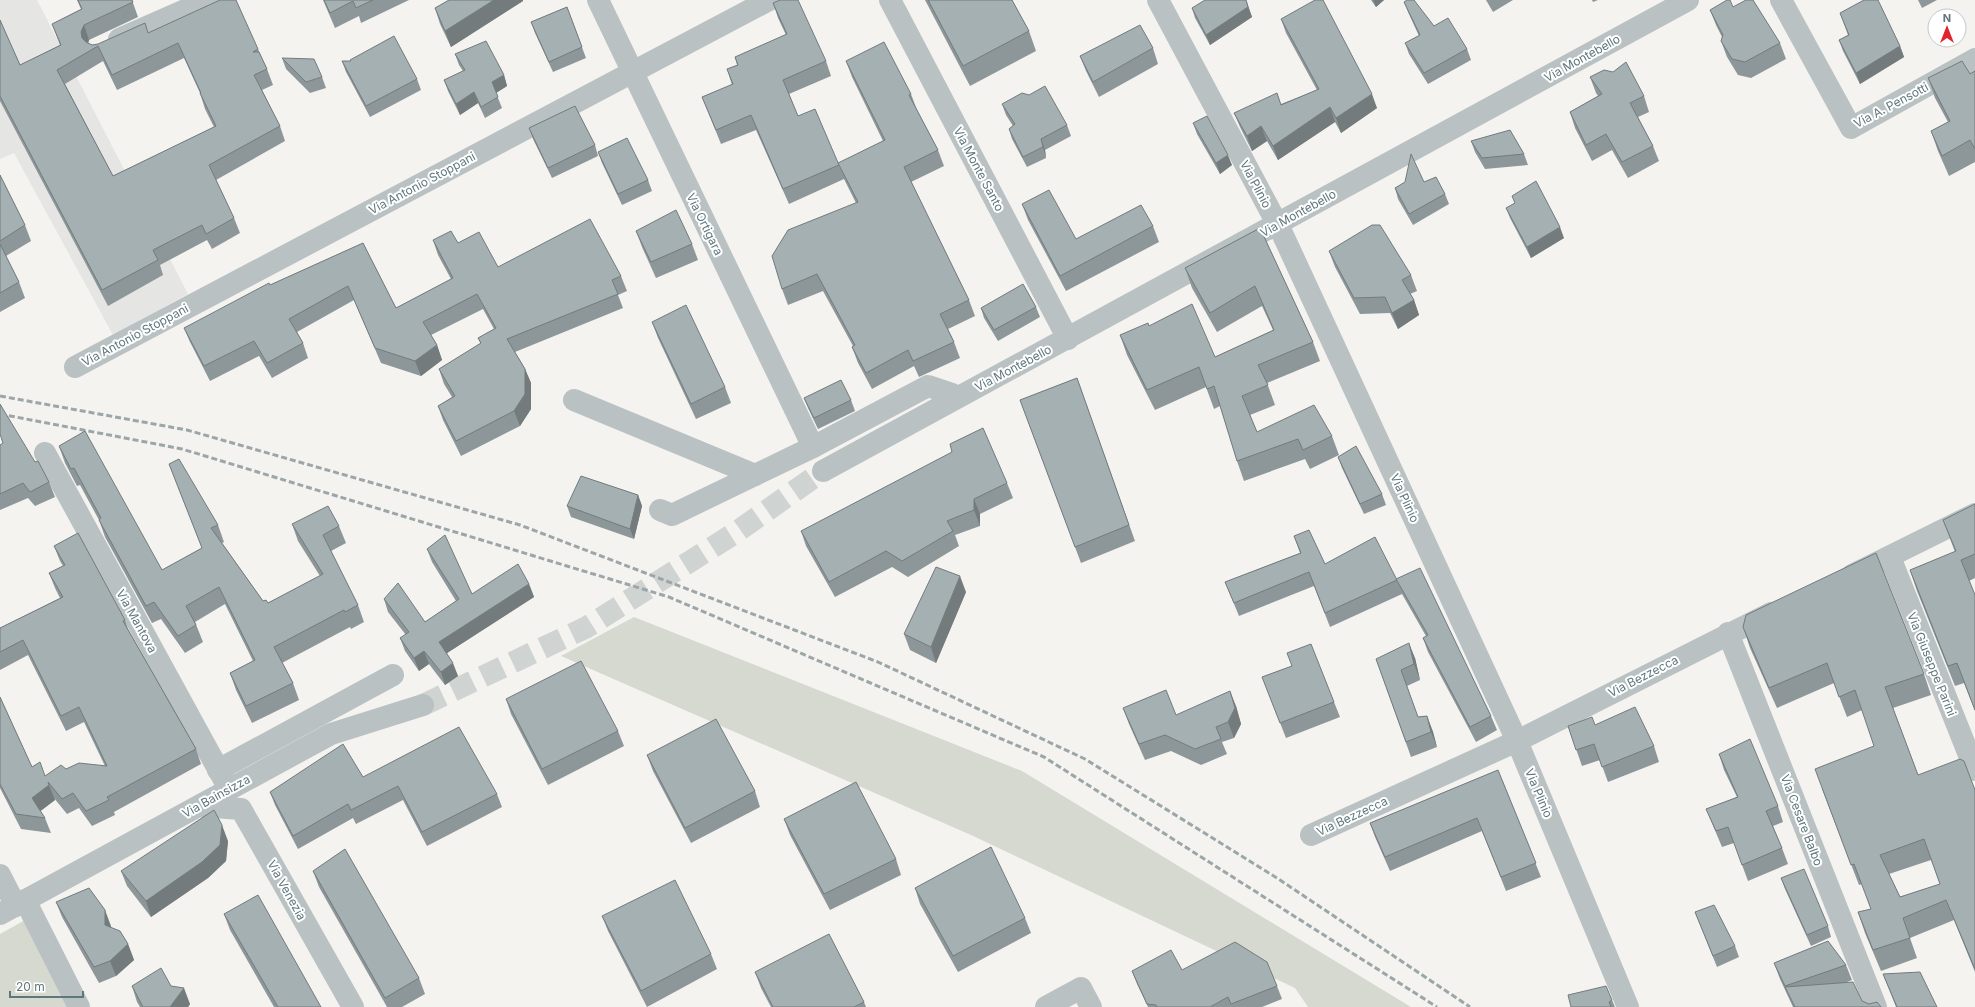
<svg xmlns="http://www.w3.org/2000/svg" width="1975" height="1007" font-family="Inter,sans-serif">
	<style>
		.built { fill: #e5e5e4 }
		.green { fill: #d6d9cf }
		.lines { fill: none; stroke-linecap: round; stroke-linejoin: round }
		.minor-tunnel { stroke: #cfd4d3; stroke-width: 22; stroke-dasharray: 22 11; stroke-linecap: butt }
		.minor { stroke: #bac1c3; stroke-width: 22 }
		.rail { stroke: #9ca6a8; stroke-width: 3; stroke-dasharray: 6 3; stroke-linecap: butt }
		.wall { fill: #8d9799; fill-rule: evenodd }
		.shaded-wall { fill: #737b7d }
		.building { fill: #a4b0b2; stroke: #737b7d; fill-rule: evenodd }
		.labels { text-anchor: middle; dominant-baseline: central; stroke-width: 4; stroke-linejoin: round; paint-order: stroke }
		.street-label { font-size: 12px; fill: #5f777b; stroke: #fff }
	</style>
	<rect width="100%" height="100%" fill="#f4f3f0"/>
	<path class="built" d="M0 0H37L188 294 113 335 14 153 0 159Z"/>
	<g class="green">
		<path d="M634 617 1022 771 1411 1007H1308L1295 988 971 835 561 656Z"/>
		<path d="M34 915 82 1007H0V934Z"/>
	</g>
	<g class="lines">
		<path class="minor-tunnel" d="M423 705 587 627 735 533 823 471"/>
		<g class="minor">
			<path d="M598 0 813 447"/>
			<path d="M890 0 1068 339"/>
			<path d="M1158 0 1282 233 1517 741 1628 1007"/>
			<path d="M1781 0 1851 128 1975 59"/>
			<path d="M119 39 208 0"/>
			<path d="M75 367 769 0"/>
			<path d="M574 400 755 475"/>
			<path d="M45 453 229 789"/>
			<path d="M823 471 1688 0"/>
			<path d="M660 510 672 515 813 447 928 386 952 394"/>
			<path d="M1890 557 1975 770"/>
			<path d="M1852 575 1975 514"/>
			<path d="M1728 633 1876 1007"/>
			<path d="M218 770 393 675"/>
			<path d="M200 806 241 809 353 1007"/>
			<path d="M1311 835 1517 741 1771 613"/>
			<path d="M0 875 16 906"/>
			<path d="M25 900 79 1007"/>
			<path d="M0 914 331 734 423 705"/>
			<path d="M1046 1007 1081 988 1091 1007"/>
		</g>
		<g class="rail">
			<path d="M0 396 187 430 520 525 878 662 1085 759 1277 878 1470 1007"/>
			<path d="M0 414 182 449 669 597 1044 757 1437 1007"/>
		</g>
	</g>
	<g class="wall">
		<path d="M77 0H132L138 17 89 40 88 43 92 45 98 44 148 33 258 49 267 69 273 85 262 90 280 126 285 141 216 180 234 218 240 233 212 249 207 240 160 265 163 275 108 306 0 101V20L20 65 60 45 52 24 81 9ZM184 58 200 93 205 109 214 127 113 176 65 84 103 61 117 90Z"/>
		<path d="M323 0H409L361 23 359 16 335 28Z"/>
		<path d="M449 0H523V1L451 47 440 24 435 8Z"/>
		<path d="M925 0H1012L1029 31 1036 51 970 86Z"/>
		<path d="M1246 0 1252 17 1210 45 1195 18 1192 8Z"/>
		<path d="M1371 0H1384L1376 7Z"/>
		<path d="M1486 0H1513L1493 12Z"/>
		<path d="M1592 0H1598L1593 2Z"/>
		<path d="M1918 0H1937L1922 8Z"/>
		<path d="M1404 2 1434 26 1467 49 1471 60 1428 84 1409 54 1405 43 1419 36 1408 12Z"/>
		<path d="M773 3 826 61 831 76 789 94 798 116 839 165 883 141 852 77 846 61 911 94 917 110 938 150 944 166 911 182 969 300 975 316 948 329 954 342 960 358 919 377 914 366 872 389 858 363 852 347 853 346 823 291 788 305 782 289 856 203 844 179 789 204 756 130 721 144 708 112 702 97 732 85 727 69 737 65 735 57 786 35 778 18Z"/>
		<path d="M567 7 586 58 553 72 535 33 531 22Z"/>
		<path d="M1733 7 1780 43 1786 59 1751 78 1738 75 1727 57 1721 41 1722 37 1716 25 1710 10Z"/>
		<path d="M1840 13 1900 46 1904 57 1860 84 1843 51 1839 40 1848 35Z"/>
		<path d="M1281 19 1377 108 1341 133 1335 122 1278 160 1267 141 1252 151 1240 127 1234 113 1281 104 1317 90 1286 33Z"/>
		<path d="M1153 48 1158 64 1099 97 1086 71 1080 56Z"/>
		<path d="M455 54 504 75 507 86 496 93 502 108 485 118 478 103 460 115 448 91 444 80 463 71 459 65Z"/>
		<path d="M282 58 322 77 326 88 310 93 286 69Z"/>
		<path d="M342 61 417 79 421 90 370 117 346 72Z"/>
		<path d="M1975 71V162L1949 176 1938 151 1931 131 1948 122 1935 98 1928 78 1970 74Z"/>
		<path d="M1590 77 1644 96 1649 112 1638 117 1653 146 1659 161 1628 178 1612 150 1592 161 1575 128 1570 112 1598 96 1596 93Z"/>
		<path d="M1002 104 1067 125 1071 136 1045 150 1046 158 1027 167 1012 139 1009 129 1013 126 1006 115Z"/>
		<path d="M1193 123 1232 165 1220 174 1197 134Z"/>
		<path d="M529 128 595 145 598 156 552 178 533 139Z"/>
		<path d="M1471 141 1524 154 1528 165 1485 169 1475 152Z"/>
		<path d="M598 152 648 180 652 191 622 205 602 163Z"/>
		<path d="M0 175 25 225 31 241 6 256 19 282 25 298 0 312Z"/>
		<path d="M1424 182 1445 194 1449 204 1413 225 1398 199 1395 188Z"/>
		<path d="M1512 196 1564 238 1531 258 1510 218 1506 208 1515 203Z"/>
		<path d="M1022 204 1076 239 1153 226 1159 242 1066 291 1028 220Z"/>
		<path d="M1260 228 1313 342 1320 361 1267 383 1275 405 1250 415 1257 432 1332 436 1339 455 1310 469 1305 459 1244 481 1237 461 1220 406 1214 409 1206 387 1155 410 1127 355 1120 335 1149 326 1215 357 1273 330 1262 306 1217 332 1192 288 1185 268Z"/>
		<path d="M636 231 692 244 698 260 656 278 642 247Z"/>
		<path d="M433 240 458 243 498 267 621 276 627 291 618 295 623 308 515 352 525 369 531 383V409L520 426 461 456 443 420 438 406 452 397 444 384 439 369 481 344 478 338 494 329 483 309 431 335 437 345 442 360 421 376 381 363 354 300 297 332 303 343 308 358 272 378 259 356 210 381 190 342 184 328 270 285 363 243 396 308 451 279 438 255Z"/>
		<path d="M1329 251 1411 275 1417 291 1410 294 1414 300 1419 315 1398 329 1390 313 1360 314 1335 267Z"/>
		<path d="M1036 307 1040 317 998 341 984 318 981 308Z"/>
		<path d="M652 322 725 387 731 403 696 419 658 338Z"/>
		<path d="M1077 378 1135 541 1081 563 1020 400Z"/>
		<path d="M804 398 851 400 855 411 818 429 808 408Z"/>
		<path d="M0 445 35 462 49 482 55 497 35 506 28 498 0 510Z"/>
		<path d="M59 446 162 570 202 548 169 464 218 525 224 542 222 543 263 601 268 603 320 576 298 541 292 524 339 526 346 543 331 551 358 605 364 622 351 629 350 627 282 663 293 683 299 700 252 723 236 690 230 673 253 661 225 604 195 622 203 642 185 653 161 619 152 623 105 537 99 520 80 485 77 486 65 463Z"/>
		<path d="M1338 457 1382 494 1386 505 1364 514 1342 468Z"/>
		<path d="M1007 483 1013 498 980 514V526L955 535 959 546 908 577 892 567 835 597 806 546 801 531Z"/>
		<path d="M638 495 642 506 634 539 571 517 567 506Z"/>
		<path d="M1975 504V578L1969 581 1975 595V711L1964 683 1955 686 1917 591 1910 570 1955 552 1943 520Z"/>
		<path d="M1294 536 1325 564 1397 580 1491 716 1497 730 1476 742 1428 652 1423 638 1426 636 1402 594 1330 627 1314 586 1239 616 1225 582 1300 553Z"/>
		<path d="M54 546 125 620 128 629 196 749 201 764 114 812 115 815 92 826 79 808 67 814 54 798 55 800 40 811 45 818 51 833 21 829 0 788V697L32 767 45 776 66 769 105 766 84 722 66 731 28 655 0 670V628L60 598 55 588 49 573 63 566 60 561Z"/>
		<path d="M427 549 472 594 529 584 534 597 447 653 458 676 445 685 429 664 419 671 405 651 400 638 406 635 388 612 384 599 425 622 456 601 432 562Z"/>
		<path d="M966 592 936 663 910 650 904 634Z"/>
		<path d="M1743 627 1924 674 1931 695 1893 708 1918 775 1975 790V972L1954 920 1910 938 1917 958 1881 971 1865 933 1858 912 1871 909 1862 884 1859 885 1822 789 1874 746 1862 710 1847 717 1834 683 1777 708 1750 648ZM1931 860 1940 884 1900 897 1889 874Z"/>
		<path d="M1415 658 1420 680 1407 686 1418 717 1427 716 1433 732 1437 747 1411 757 1376 659Z"/>
		<path d="M1292 666 1334 702 1340 717 1286 738 1262 677Z"/>
		<path d="M506 699 618 731 624 746 548 785 511 714Z"/>
		<path d="M1236 706 1241 724 1234 738 1222 742 1227 754 1201 765 1171 751 1145 760 1129 724 1123 708 1176 715Z"/>
		<path d="M1595 725 1654 746 1659 762 1608 782 1600 760 1582 766 1568 726Z"/>
		<path d="M1719 754 1778 806 1783 822 1773 826 1782 848 1788 864 1748 881 1734 843 1722 847 1706 809 1737 797 1724 770Z"/>
		<path d="M647 755 755 791 760 807 691 843 653 771Z"/>
		<path d="M1498 770 1541 877 1506 891 1482 831 1390 871 1375 837 1370 823Z"/>
		<path d="M363 777 497 794 502 807 427 846 403 800 356 824 353 818 298 849 275 805 270 792Z"/>
		<path d="M784 819 896 859 901 875 830 910 790 835Z"/>
		<path d="M228 841 226 861 208 878 151 917 127 886 121 871Z"/>
		<path d="M313 871 419 978 425 994 402 1007H387L319 887Z"/>
		<path d="M1781 878 1828 926 1831 937 1811 946 1785 889Z"/>
		<path d="M915 888 1025 918 1031 933 958 972 920 904Z"/>
		<path d="M56 902 111 926V927L128 944 134 960 116 976 99 983 62 917Z"/>
		<path d="M1695 912 1735 946 1739 957 1717 967Z"/>
		<path d="M224 914 321 1007H274L230 930Z"/>
		<path d="M602 916 711 954 717 969 647 1007 608 931Z"/>
		<path d="M1774 963 1846 965 1852 980 1847 982 1862 1001 1869 1004 1881 1007H1793L1780 979Z"/>
		<path d="M1182 970 1277 986 1282 999 1262 1007H1148L1137 984 1132 971Z"/>
		<path d="M755 972 864 1002 866 1007H771L761 988Z"/>
		<path d="M1883 974 1937 1007H1896Z"/>
		<path d="M132 986H171L190 1004 188 1007H140L137 1002Z"/>
		<path d="M1612 1000 1615 1007H1571Z"/>
	</g>
	<g class="shaded-wall">
		<path d="M494 0H523V1L451 47 445 31Z"/>
		<path d="M1246 0 1252 17 1210 45 1206 35Z"/>
		<path d="M1373 0H1384L1376 7Z"/>
		<path d="M84 25 89 40 87 47 88 53 82 38 81 32Z"/>
		<path d="M1900 46 1904 57 1860 84 1856 73Z"/>
		<path d="M504 75 507 86 496 93 492 82Z"/>
		<path d="M474 92 478 103 460 115 456 104Z"/>
		<path d="M1372 94 1377 108 1341 133 1336 118Z"/>
		<path d="M1330 107 1335 122 1278 160 1273 146Z"/>
		<path d="M1261 126 1267 141 1252 151 1247 136Z"/>
		<path d="M1041 139 1045 150 1046 158 1043 147Z"/>
		<path d="M1228 155 1232 165 1220 174 1216 163Z"/>
		<path d="M1560 227 1564 238 1531 258 1527 247Z"/>
		<path d="M1414 300 1419 315 1398 329 1392 313Z"/>
		<path d="M437 345 442 360 421 376 415 361Z"/>
		<path d="M525 369 531 383V409L520 426 514 411Z"/>
		<path d="M638 495 642 506 634 539 630 529Z"/>
		<path d="M974 499 980 514V526L974 510Z"/>
		<path d="M960 576 966 592 936 663 931 647Z"/>
		<path d="M529 584 534 597 444 655 439 642Z"/>
		<path d="M1409 643 1415 658 1420 680 1414 664Z"/>
		<path d="M424 651 429 664 419 671 414 658Z"/>
		<path d="M453 663 458 676 445 685 441 672Z"/>
		<path d="M1230 691 1236 706 1241 724 1234 738 1228 722Z"/>
		<path d="M1427 716 1433 732 1437 747 1431 732Z"/>
		<path d="M49 785 55 800 38 813 32 798Z"/>
		<path d="M222 825 228 841 226 861 208 878 151 917 146 901Z"/>
		<path d="M105 910 111 926V940L105 925Z"/>
		<path d="M128 944 134 960 116 976 110 961Z"/>
		<path d="M184 988 190 1004 188 1007H170Z"/>
	</g>
	<g class="building">
		<path d="M78 0H132L133 2 84 25 81 32 82 38 86 42 92 45 98 44 145 23 148 33 220 0H236L258 49 253 52H259L267 69 254 75 280 126 209 165 234 218 206 234 202 225 153 250 158 260 102 290 0 96V20L20 65 61 45 52 24 82 9ZM178 43 201 93H200L216 126 113 176 57 70 98 46 112 75Z"/>
		<path d="M324 0H373L356 8 353 1 330 13Z"/>
		<path d="M449 0H494L445 31 435 8Z"/>
		<path d="M780 0H798L826 61 783 80 798 116 815 109 839 165 783 189 751 115 716 130 702 97 733 84 727 69 738 65 735 57 787 34 773 3Z"/>
		<path d="M928 0H1012L1029 31 963 66Z"/>
		<path d="M1205 0H1246L1248 7 1206 35 1192 8Z"/>
		<path d="M1315 0H1323L1372 94 1336 118 1330 107 1273 146 1261 126 1247 136 1234 113 1277 93 1281 105 1319 89 1281 19Z"/>
		<path d="M1407 0H1414L1434 26 1448 18 1467 49 1424 73 1405 43 1420 35 1404 2Z"/>
		<path d="M1727 0H1730L1733 7 1746 0H1753L1780 43 1745 62 1732 59 1721 41 1723 35 1710 10Z"/>
		<path d="M1864 0H1878L1900 46 1856 73 1839 40 1849 35 1840 13Z"/>
		<path d="M567 7 582 47 549 62 531 22Z"/>
		<path d="M1140 25 1153 48 1093 82 1080 56Z"/>
		<path d="M394 36 417 79 366 106 342 61H351L350 60Z"/>
		<path d="M486 41 504 75 492 82 498 97 481 107 474 92 456 104 444 80 465 70 455 54Z"/>
		<path d="M884 42 911 94 909 95 938 150 904 167 969 300 940 314 954 342 913 361 908 350 866 373 852 347 855 345 817 274 782 289 772 256 788 230 858 202 838 163 885 140 846 61Z"/>
		<path d="M282 58 314 59 322 77 306 82Z"/>
		<path d="M1962 61 1970 74 1975 71V149L1970 140 1942 156 1931 131 1950 121 1928 78Z"/>
		<path d="M1626 62 1644 96 1630 103 1653 146 1622 162 1606 134 1586 145 1570 112 1602 94 1590 77 1604 70 1613 72Z"/>
		<path d="M1045 86 1067 125 1041 139 1043 147 1023 157 1009 129 1015 124 1002 104 1022 93 1029 95Z"/>
		<path d="M575 106 595 145 548 168 529 128Z"/>
		<path d="M1207 116 1228 155 1216 163 1193 123Z"/>
		<path d="M1510 130 1524 154 1482 158 1471 141Z"/>
		<path d="M627 138 648 180 618 194 598 152Z"/>
		<path d="M1411 154 1424 182 1436 177 1445 194 1409 214 1395 188 1405 182Z"/>
		<path d="M0 175 25 225 0 241Z"/>
		<path d="M1536 181 1560 227 1527 247 1506 208 1515 203 1512 196Z"/>
		<path d="M1049 190 1076 239 1141 205 1153 226 1060 276 1022 204Z"/>
		<path d="M676 210 692 244 651 262 636 231Z"/>
		<path d="M590 219 621 276 612 280 618 294 507 339 525 369V394L514 411 456 441 438 406 455 396 439 369 481 343 478 338 496 328 477 294 423 322 437 345 415 361 375 348 348 286 289 319 303 343 267 363 254 341 204 366 184 328 269 283 270 285 363 243 396 308 453 278 433 240 451 231 458 243 479 232 498 267Z"/>
		<path d="M1372 225H1380L1411 275 1402 280 1414 300 1392 313 1385 297 1354 298 1329 251Z"/>
		<path d="M1260 228 1313 342 1258 365 1268 385 1242 396 1257 432 1314 405 1332 436 1303 450 1298 439 1237 461 1214 386 1207 389 1199 367 1147 390 1120 335 1148 323 1149 326 1192 304 1215 357 1274 330 1255 286 1210 313 1185 268Z"/>
		<path d="M0 244 19 282 0 293Z"/>
		<path d="M1023 284 1036 307 994 330 981 308Z"/>
		<path d="M686 305 725 387 691 404 652 322Z"/>
		<path d="M1077 378 1129 525 1075 547 1020 400Z"/>
		<path d="M841 380 851 400 814 418 804 398Z"/>
		<path d="M0 404 35 462 38 461 49 482 30 492 23 483 0 494V445L3 443 0 434Z"/>
		<path d="M983 428 1007 483 974 499V510L947 521 953 531 902 561 886 551 829 582 801 531 952 452 950 444Z"/>
		<path d="M85 431 162 570 202 548 169 464 179 459 218 525 211 528 263 601 266 600 268 603 323 574 292 524 328 506 339 526 323 535 358 605 345 612 344 610 274 647 293 683 246 706 230 673 255 660 219 587 186 606 196 625 178 636 154 602 146 606 99 520 101 518 74 468 71 469 59 446Z"/>
		<path d="M1356 446 1382 494 1360 504 1338 457Z"/>
		<path d="M581 476 638 495 630 529 567 506Z"/>
		<path d="M1975 504V554L1961 560 1975 595V710L1957 663 1948 666 1910 570 1956 551 1943 520Z"/>
		<path d="M1309 530 1325 564 1375 537 1397 580 1325 613 1309 572 1234 603 1225 582 1301 553 1294 536Z"/>
		<path d="M78 533 125 620 123 621 196 749 107 797 109 800 86 811 73 793 62 799 48 782 49 785 32 798 45 818 16 814 0 784V697L32 767 40 762 45 776 61 765 66 769 79 763 107 766 79 707 61 716 23 640 0 652V628L63 597 49 573 65 565 54 546Z"/>
		<path d="M445 535 472 594 518 564 529 584 439 642 453 663 441 672 424 651 414 658 400 638 409 632 384 599 398 583 425 622 459 599 427 549Z"/>
		<path d="M1876 553 1924 674 1885 687 1918 775 1960 759 1964 761 1975 790V969L1946 900 1903 918 1910 938 1873 950 1858 912 1871 909 1854 864 1851 865 1815 769 1874 746 1855 690 1839 697 1827 663 1769 688 1743 627 1746 615ZM1924 839 1940 884 1900 897 1880 855Z"/>
		<path d="M936 567 960 576 931 647 904 634Z"/>
		<path d="M1420 568 1491 716 1470 727 1423 638 1428 635 1396 579Z"/>
		<path d="M1409 643 1414 664 1401 670 1418 717 1427 716 1431 732 1406 742 1376 659Z"/>
		<path d="M1311 644 1334 702 1280 723 1262 677 1292 666 1287 653Z"/>
		<path d="M581 661 618 731 542 769 506 699Z"/>
		<path d="M1166 690 1176 715 1230 691 1235 708 1228 722 1216 727 1221 739 1195 749 1165 735 1139 744 1123 708Z"/>
		<path d="M1635 707 1654 746 1602 767 1594 744 1576 750 1568 726 1592 717 1595 725Z"/>
		<path d="M716 719 755 791 685 828 647 755Z"/>
		<path d="M459 727 497 794 422 832 398 786 351 810 348 804 293 836 270 792 343 744 363 777Z"/>
		<path d="M1750 739 1778 806 1766 811 1782 848 1742 865 1728 827 1716 831 1706 809 1738 797 1719 754Z"/>
		<path d="M1498 770 1536 863 1501 877 1477 818 1385 857 1370 823Z"/>
		<path d="M856 782 896 859 824 894 784 819Z"/>
		<path d="M214 810 222 825 220 845 202 862 146 901 121 871Z"/>
		<path d="M991 847 1025 918 953 956 915 888Z"/>
		<path d="M345 849 419 978 385 998 313 871Z"/>
		<path d="M1804 869 1828 926 1807 935 1781 878Z"/>
		<path d="M675 880 711 954 641 991 602 916Z"/>
		<path d="M89 888 105 910V925L120 931 128 944 110 961 94 967 56 902Z"/>
		<path d="M258 895 321 1007H278L224 914Z"/>
		<path d="M1714 905 1735 946 1713 956 1695 912Z"/>
		<path d="M829 934 864 1002 854 1007H773L755 972Z"/>
		<path d="M1828 941 1846 965 1785 986 1774 963Z"/>
		<path d="M1235 942 1267 962 1277 986 1231 1004 1228 997 1210 1007H1157L1156 1005 1147 1004 1132 971 1171 950 1182 970Z"/>
		<path d="M161 968 171 986 184 988 170 1007H143L132 986Z"/>
		<path d="M1920 972 1937 1007H1897L1883 974Z"/>
		<path d="M1853 982 1862 1001 1869 1004 1877 1002 1881 1007H1795L1785 987Z"/>
		<path d="M1606 986 1612 1000 1609 1002 1611 1007H1571L1568 995Z"/>
	</g>
	<g class="labels">
		<g class="street-label">
			<text transform="translate(1582 58) rotate(-29)">Via Montebello</text>
			<text transform="translate(1891 105) rotate(-28)">Via A. Pensotti</text>
			<text transform="translate(979 169) rotate(62)">Via Monte Santo</text>
			<text transform="translate(422 183) rotate(-28)">Via Antonio Stoppani</text>
			<text transform="translate(1256 184) rotate(62)">Via Plinio</text>
			<text transform="translate(1298 213) rotate(-29)">Via Montebello</text>
			<text transform="translate(705 224) rotate(64)">Via Ortigara</text>
			<text transform="translate(135 335) rotate(-28)">Via Antonio Stoppani</text>
			<text transform="translate(1013 368) rotate(-28)">Via Montebello</text>
			<text transform="translate(1405 498) rotate(65)">Via Plinio</text>
			<text transform="translate(137 621) rotate(61)">Via Mantova</text>
			<text transform="translate(1932 664) rotate(68)">Via Giuseppe Parini</text>
			<text transform="translate(1643 676) rotate(-27)">Via Bezzecca</text>
			<text transform="translate(1539 793) rotate(67)">Via Plinio</text>
			<text transform="translate(216 796) rotate(-29)">Via Bainsizza</text>
			<text transform="translate(1352 816) rotate(-25)">Via Bezzecca</text>
			<text transform="translate(1802 820) rotate(69)">Via Cesare Balbo</text>
			<text transform="translate(287 890) rotate(61)">Via Venezia</text>
		</g>
	</g>
	<g transform="translate(1947 28)"><circle r="19" fill="#ffffff" stroke="#bfc9ca"/>
	<path d="M0-3L7 15L0 10L-7 15Z" fill="#e1242d"/>
	<text y="-6" font-size="11" font-weight="bold" text-anchor="middle" fill="#5f777b">N</text>
	</g>
	<path d="M10 991v6h73v-6" fill="none" stroke="#5f777b" stroke-width="2"/>
	<text x="16" y="991" font-size="12" fill="#5f777b" stroke="#ffffff" stroke-width="3" paint-order="stroke">20 m</text>
</svg>
